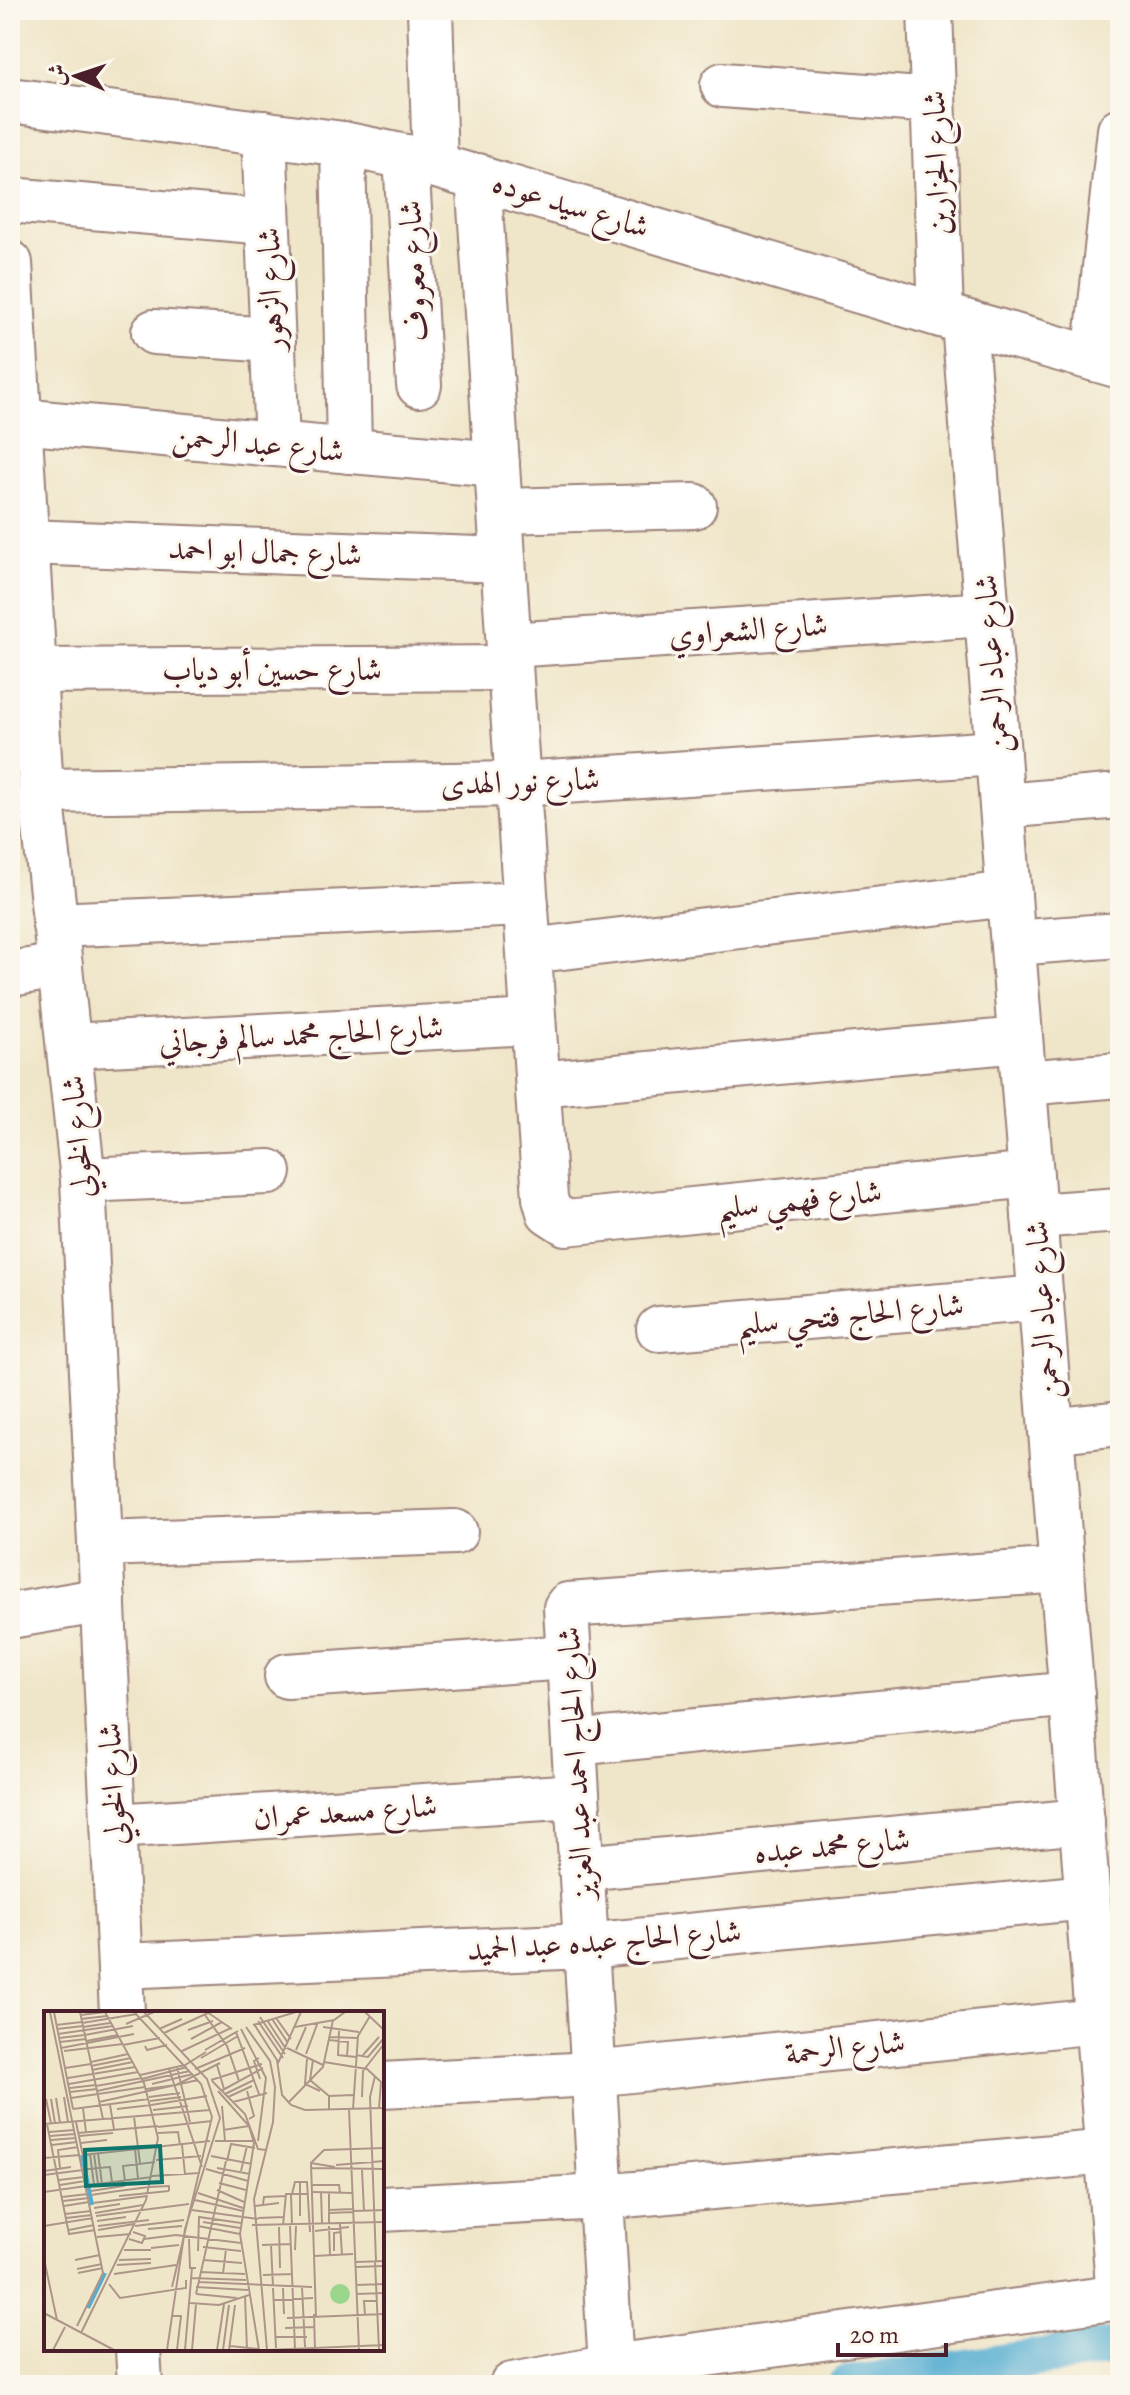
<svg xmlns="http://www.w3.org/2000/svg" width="1130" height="2395" font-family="Alegreya,Amiri,serif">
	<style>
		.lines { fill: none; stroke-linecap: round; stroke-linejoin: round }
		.canal { stroke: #54add1; stroke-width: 38 }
		.minor-casing { stroke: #9c827a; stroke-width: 48 }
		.minor { stroke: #fff; stroke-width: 44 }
		.labels { text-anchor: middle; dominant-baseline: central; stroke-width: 6; stroke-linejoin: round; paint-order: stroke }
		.street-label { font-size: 32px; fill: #4a1f2b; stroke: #fbf7ec }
		.inset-river { fill: none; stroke: #54add1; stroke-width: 4 }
		.inset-road { fill: none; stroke: #ad9689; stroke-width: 2 }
		.view { fill: #0f766e; fill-opacity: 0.15; stroke: #0f766e; stroke-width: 4 }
		.inset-edge { fill: none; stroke: #4a1f2b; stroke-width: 4 }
	</style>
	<rect width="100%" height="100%" fill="#fbf7ec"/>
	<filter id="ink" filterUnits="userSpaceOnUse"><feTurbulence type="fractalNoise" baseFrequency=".0125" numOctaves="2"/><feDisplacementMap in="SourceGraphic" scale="16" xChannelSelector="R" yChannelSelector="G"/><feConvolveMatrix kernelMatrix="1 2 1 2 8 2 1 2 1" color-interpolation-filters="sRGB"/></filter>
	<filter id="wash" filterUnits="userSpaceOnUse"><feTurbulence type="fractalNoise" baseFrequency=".006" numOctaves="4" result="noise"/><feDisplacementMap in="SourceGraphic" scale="32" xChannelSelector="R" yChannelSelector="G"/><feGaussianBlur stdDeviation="1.8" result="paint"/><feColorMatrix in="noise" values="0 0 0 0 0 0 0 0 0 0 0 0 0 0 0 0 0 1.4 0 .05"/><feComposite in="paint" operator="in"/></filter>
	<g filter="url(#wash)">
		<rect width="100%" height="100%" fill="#efe5c8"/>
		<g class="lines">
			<path class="canal" d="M846 2385 1120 2346"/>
		</g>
	</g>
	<g filter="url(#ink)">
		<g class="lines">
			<defs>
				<g id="minor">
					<path d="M430 10 435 164"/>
					<path d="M930 10 941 315"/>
					<path d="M723 85 933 101"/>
					<path d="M10 100 343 144 406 157 941 315 1120 366"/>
					<path d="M264 133 277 444"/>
					<path d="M343 144 349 451"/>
					<path d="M406 157 419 385"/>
					<path d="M478 176 545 1198 549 1212 566 1223 1031 1175"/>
					<path d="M10 200 267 222"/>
					<path d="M10 263 41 791 83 1180 122 2013"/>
					<path d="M964 322 1119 2298"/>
					<path d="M154 332 273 340"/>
					<path d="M1095 359 1120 130"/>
					<path d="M19 421 497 464"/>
					<path d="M500 511 694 506"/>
					<path d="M26 542 503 560"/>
					<path d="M509 645 987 614"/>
					<path d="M10 674 33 671 510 668"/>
					<path d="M41 791 518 784 998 753"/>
					<path d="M1002 806 1120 796"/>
					<path d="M55 925 526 904"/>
					<path d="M1013 943 1120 935"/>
					<path d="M529 951 1009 894"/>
					<path d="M10 974 60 966"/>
					<path d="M69 1046 533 1022"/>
					<path d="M1024 1083 1120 1075"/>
					<path d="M538 1084 1020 1040"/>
					<path d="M83 1180 269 1172"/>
					<path d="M1034 1216 1120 1210"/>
					<path d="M659 1329 1041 1298"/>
					<path d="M1051 1431 1120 1423"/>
					<path d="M100 1544 455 1532"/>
					<path d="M10 1616 103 1600"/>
					<path d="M287 1676 569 1657"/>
					<path d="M574 1743 1072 1694"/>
					<path d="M114 1826 577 1796"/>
					<path d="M581 1868 1082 1821"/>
					<path d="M120 1966 586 1946 1087 1897"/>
					<path d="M382 2085 593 2074 1097 2021"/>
					<path d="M382 2209 601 2197 1120 2151"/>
					<path d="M138 2349 140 2385"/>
					<path d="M611 2367 566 1608 568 1605 1062 1570"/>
					<path d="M512 2385 611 2367 1120 2297"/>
				</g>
			</defs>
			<use href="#minor" class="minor-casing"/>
			<use href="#minor" class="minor"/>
		</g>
	</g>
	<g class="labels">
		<g class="street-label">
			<text transform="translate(936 163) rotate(-92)">شارع الجزارين</text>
			<text transform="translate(571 204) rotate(17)">شارع سيد عوده</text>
			<text transform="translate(413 271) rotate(-93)">شارع معروف</text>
			<text transform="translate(270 289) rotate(-92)">شارع الزهور</text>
			<text transform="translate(258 443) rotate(5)">شارع عبد الرحمن</text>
			<text transform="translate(265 551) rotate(2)">شارع جمال ابو احمد</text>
			<text transform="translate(748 629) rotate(-4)">شارع الشعراوي</text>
			<text transform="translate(991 664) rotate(-94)">شارع عباد الرحمن</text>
			<text x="272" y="669">شارع حسين أبو دياب</text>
			<text transform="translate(520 781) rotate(-2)">شارع نور الهدى</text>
			<text transform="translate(301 1034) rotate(-3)">شارع الحاج محمد سالم فرجاني</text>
			<text transform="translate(77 1137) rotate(-95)">شارع الخولي</text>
			<text transform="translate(799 1199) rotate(-6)">شارع فهمي سليم</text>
			<text transform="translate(1042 1310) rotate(-94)">شارع عباد الرحمن</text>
			<text transform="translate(850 1314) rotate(-5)">شارع الحاج فتحي سليم</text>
			<text transform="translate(575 1763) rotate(-93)">شارع الحاج احمد عبد العزيز</text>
			<text transform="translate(112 1784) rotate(-93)">شارع الخولي</text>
			<text transform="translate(345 1811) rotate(-4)">شارع مسعد عمران</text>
			<text transform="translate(832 1845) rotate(-5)">شارع محمد عبده</text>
			<text transform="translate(604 1940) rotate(-4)">شارع الحاج عبده عبد الحميد</text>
			<text transform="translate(845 2047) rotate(-6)">شارع الرحمة</text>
		</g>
	</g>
	<g transform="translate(44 2011)">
		<rect width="340" height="340" fill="#efe5c8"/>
		<path d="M286 283a10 10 0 1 1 20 0a10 10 0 1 1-20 0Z" fill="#9ad78c"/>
		<path class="inset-river" d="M38 144 48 194M44 297 61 262"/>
		<path class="inset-road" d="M6 1 59 262 33 315M10 1 29 98M36 1 59 108M90 1 157 73 168 106 128 276M100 1 163 68 176 107 141 218 123 339M163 1 188 18M321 1 340 19M37 4 61 1M161 4 183 35 195 70M216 6 241 43M232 7 247 28M37 8 63 5M228 8 244 32M223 9 242 38M214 10 239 47M38 12 93 3M82 13 110 1M210 13 233 49 238 84 247 94 261 99 340 97M12 14 38 11M209 14 252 1M39 16 66 12M202 16 226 50 231 76 229 111 210 188 223 339M251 16 290 9 301 1M279 16 315 21M13 18 39 15M115 18 138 8M197 18 222 67 214 130M144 19 169 10M295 20 294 44 312 46M192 21 215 83M120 22 164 2M14 23 69 15M41 24 89 15M286 26 314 27M15 27 41 24M147 28 178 11M285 29 304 31 303 45M42 30 74 24M16 31 42 28M79 34 116 27M101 35 103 39 123 34M17 37 90 23M243 37 279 54M161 39 194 20M252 39 262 16M20 40 79 33M138 40 187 17M262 43 274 11M312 44 324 46 340 27M319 44 335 26M157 47 194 25M215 47 210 50 216 68M263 48 261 73 276 80M269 49 266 69 285 85V98M47 51 84 43M280 51 323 58 337 71 335 97M234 52 257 1M173 54 180 78M47 55 87 47M133 56 146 111M21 57 47 53M125 58 158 156M151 58 201 37M48 59 89 51M96 64 141 54 162 41M331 65 326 86 332 250M24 67 91 56M98 68 143 56M167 69 218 53M168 70 201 103 214 138 222 139M25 73 94 61M108 73 149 63M52 75 98 67M26 77 52 74M102 78 132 74 176 52M53 80 146 60M174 80 205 115 210 132 196 223 215 339M177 80 219 57M203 80 210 105 205 108M26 81 53 78M181 83 210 69M285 85 309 84M20 86 24 111M105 86 136 82M184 86 208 75M318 86 319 60 340 33M12 87 16 112M27 87 101 76M2 88 7 112M7 88 11 112M106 90 137 86M55 91 154 69M189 91 223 82M244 92 279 56 289 9M66 94 70 118M107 94 163 85M178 95 181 130M39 97 42 121M29 98 105 88M73 98 107 94M305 98 315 339M309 98 314 25 326 5M109 99 144 95M90 106 96 152M32 111 39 145M0 113 166 99M3 113 25 223 51 219M114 116 168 110M179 119 205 115M5 121 30 119M34 122 114 115M114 122 134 121 136 134M6 125 31 123M35 125 69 122M7 129 32 127M171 130H210M37 132 63 129M8 134 33 131M138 134 141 163M91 138 94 168M54 142 58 173M46 143 50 174M50 143 54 173M39 144 166 130M167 145 208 153M0 147 36 144M112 149 157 145M183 150 187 133 211 137M267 152 291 156M292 154 340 150M16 157 14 139 34 136M173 157 206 163M267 157 340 158M42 158 66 156 68 171M162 158 204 170M318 159 320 200M0 160 27 156M197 160 203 135M0 164 39 159M108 165 156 162M15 169 40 166M81 170 79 155 111 151M256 171V205M175 172 202 179M16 174 41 170M45 174 108 166M268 174H295L296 182M105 176 125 175V180M173 179 200 191M47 180 80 175 79 170M74 180 105 176M0 181 42 175M269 181 308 182M277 181 278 212M285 181V212M154 182 199 197M247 183 248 214M248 183 251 171H263L266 221M47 184 74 180M75 185 125 180M18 186 44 183M151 189 199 200M19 190 45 187M49 192 103 185M219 193 220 186 242 185M20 195 45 191M211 195 235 192M50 197 76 193M148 199 214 208M285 199 309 198M309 200 340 199 339 158M51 202 99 194M285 202 309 201M21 203 47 200M52 205 145 193M22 207 48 204M214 207 240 206M53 210 82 206M159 211 196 217M296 213 298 244M208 214 340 211M0 215 49 207M54 215 105 209M91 215 140 209M154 215 196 223M239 215 242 183H264M246 215 251 338M285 215 286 244M235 216 236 257M104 218 138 215M25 219 50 214M54 219 90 213M271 220 305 216M53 226 87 223M85 228 98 232 101 225 89 221M100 228 132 224 197 232M145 228 146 257H152M218 234 247 233M227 234 229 275M159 236 197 240M107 237 135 234M80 239H107M251 239 252 215M154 240 155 206 197 212M290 240V222L297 221M270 245 309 243M0 248 13 309M31 249 56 244M75 249 107 248M159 249 198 252M331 250 335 339M312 251 340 250M73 254 107 252M312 256 340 255M33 258 58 253M156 261 201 263M34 262 59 257M70 263 132 254M179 263 182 238M219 264 248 263M147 267 202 269M154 271 268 276M65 273 76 287 142 277V269M312 274 340 273M152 276 204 279M258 276 261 336M229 277 232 337M239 277 240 303M152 283 182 150M152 283 193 287M312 283 340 282M201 285 203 339M230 289 269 287M146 292 175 294 205 284M0 302 70 339M270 303 271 339M321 304 320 290H333M127 305H137L133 339M272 306 267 152 280 139 340 137M243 307 340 303M241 317 270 316M37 322 102 189 114 127 100 72 61 1M232 326H263M186 335 215 338M9 339 21 316M141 339 148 257M148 339 152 293M173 339 180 293M179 339 185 294M185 339 191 294M223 339 340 334"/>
		<path class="view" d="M116 135 118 171 42 175 41 139Z"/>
		<rect width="340" height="340" class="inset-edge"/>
	</g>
	<rect width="1130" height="2395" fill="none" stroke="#fbf7ec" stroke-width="40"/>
	<g transform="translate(76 76) rotate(273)" stroke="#fbf7ec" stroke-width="6" paint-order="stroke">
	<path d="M0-6L14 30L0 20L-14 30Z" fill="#4a1f2b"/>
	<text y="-12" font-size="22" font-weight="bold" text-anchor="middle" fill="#4a1f2b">ش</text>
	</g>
	<path d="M838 2343v12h108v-12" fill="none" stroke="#4a1f2b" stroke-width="4"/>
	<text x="850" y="2343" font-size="24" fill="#4a1f2b" stroke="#fbf7ec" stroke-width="6" paint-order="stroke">20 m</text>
</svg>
